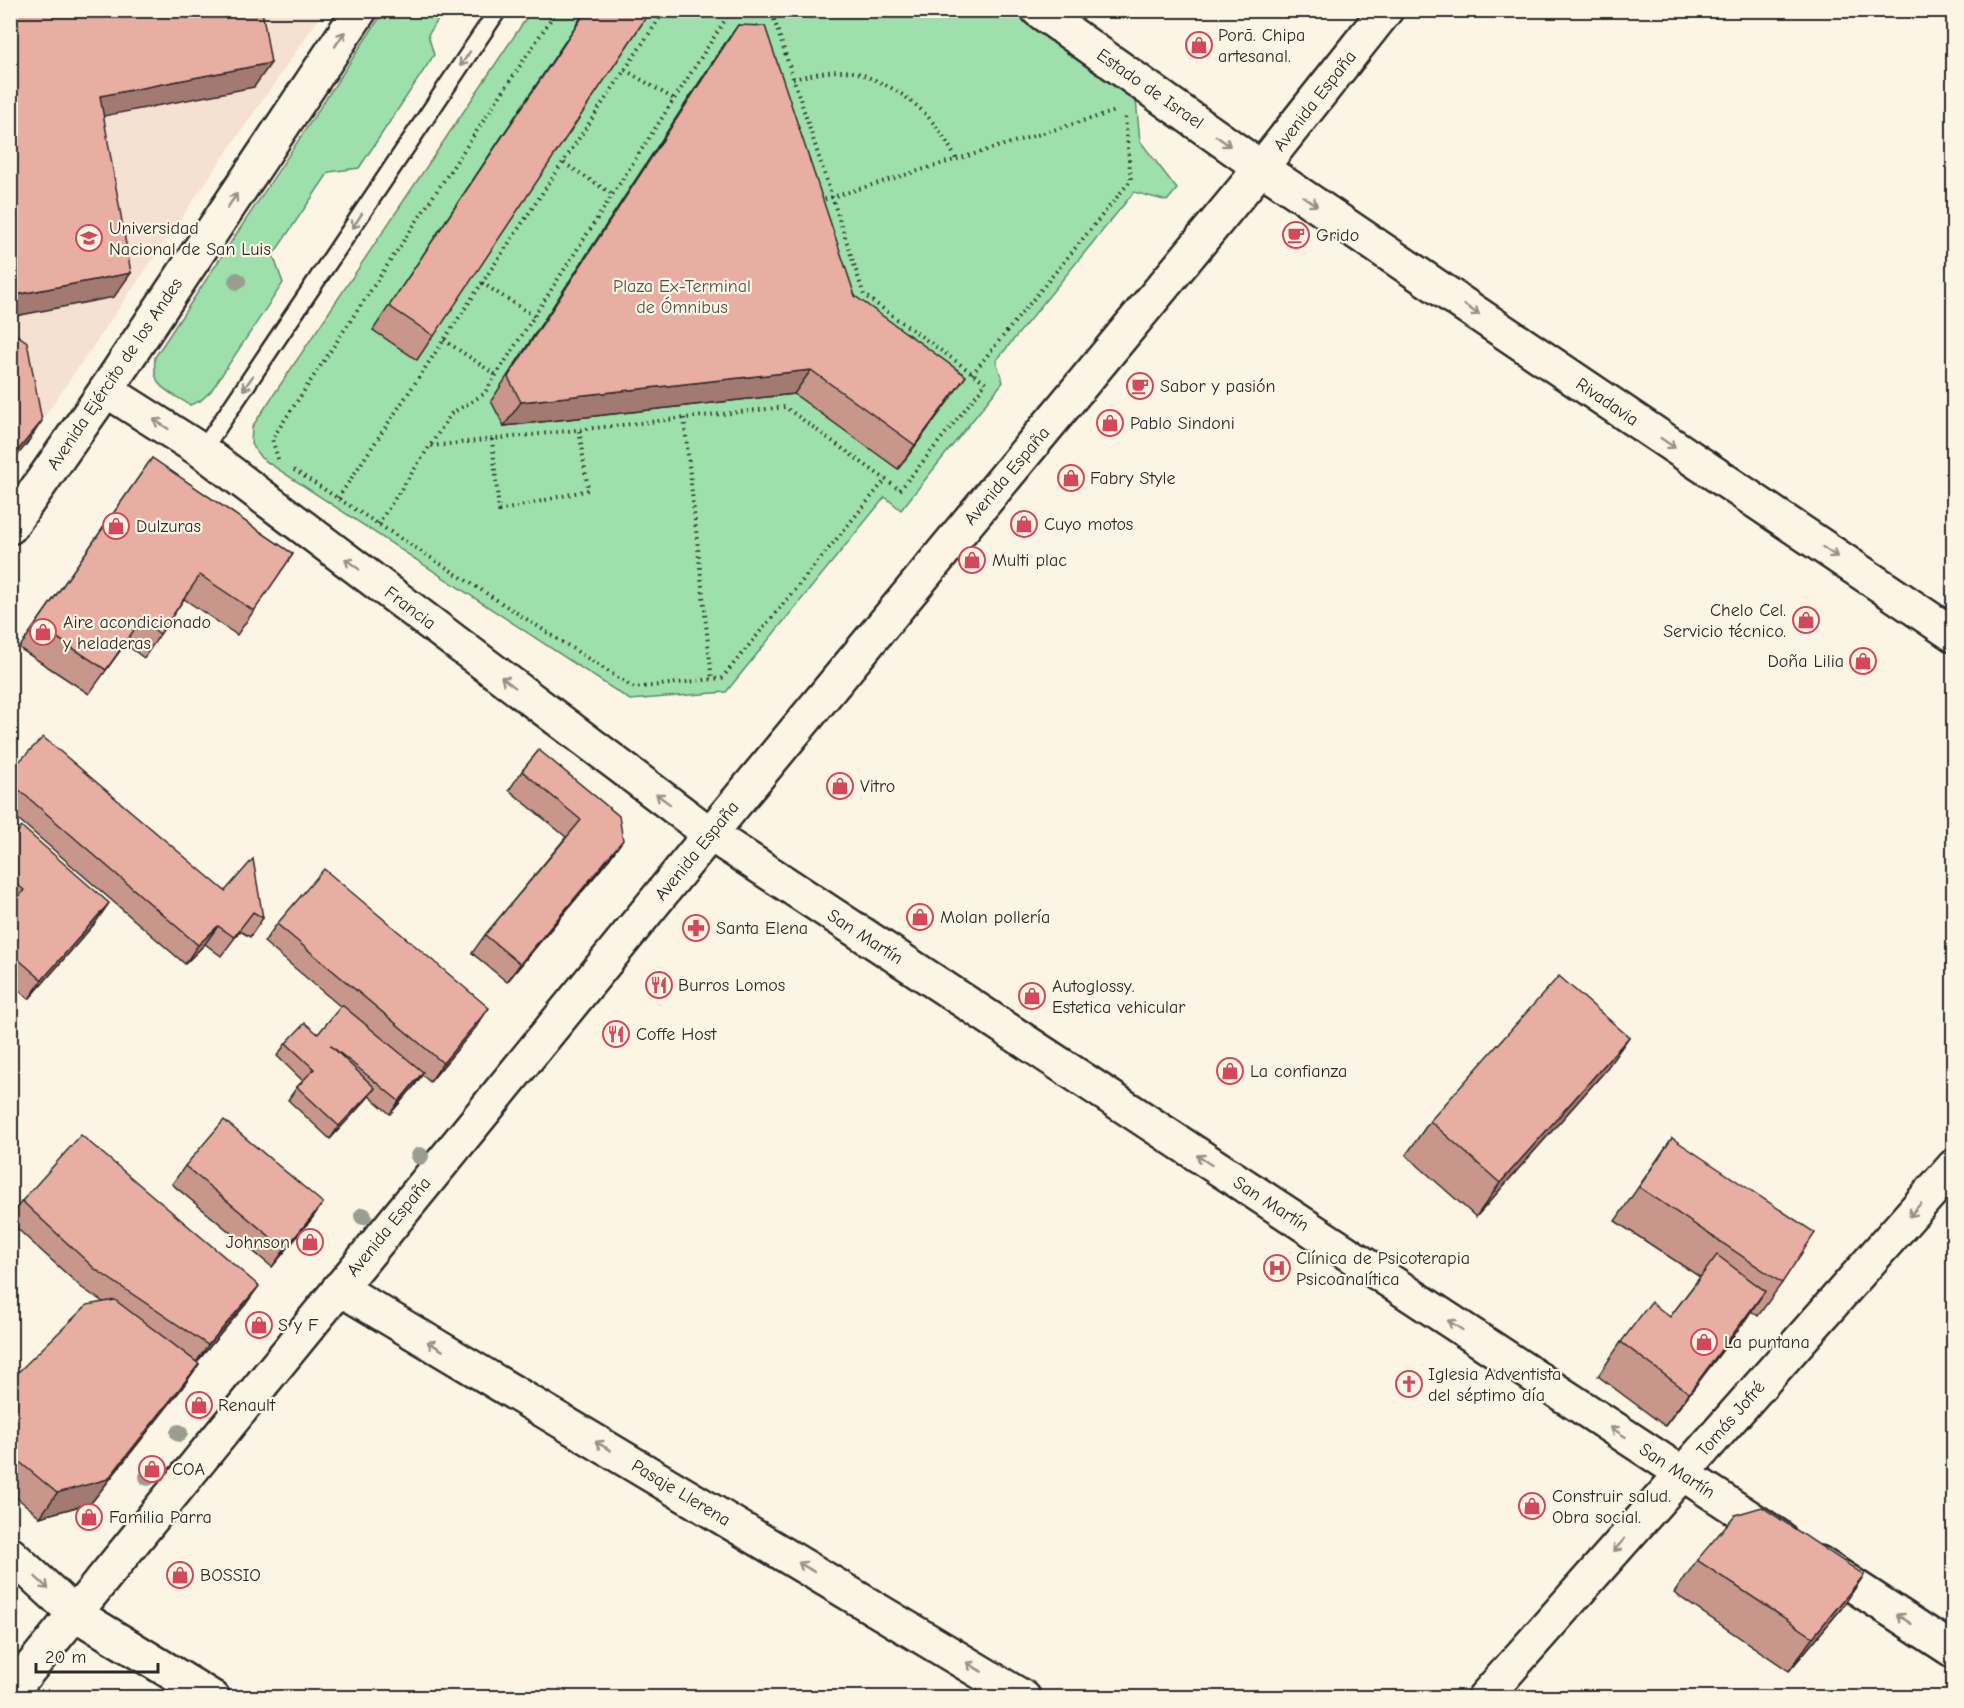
<svg xmlns="http://www.w3.org/2000/svg" width="1964" height="1708" font-family="'Comic Neue',sans-serif">
	<style>
		.built { fill: #f6e0d1 }
		.green { fill: #9de0ab; stroke: #64866b; stroke-width: 1.5 }
		.lines { fill: none; stroke-linecap: round; stroke-linejoin: round }
		.service-casing { stroke: #2b2b2b; stroke-width: 21 }
		.minor-casing { stroke: #2b2b2b; stroke-width: 38 }
		.tertiary-casing { stroke: #2b2b2b; stroke-width: 38 }
		.secondary-casing { stroke: #2b2b2b; stroke-width: 38 }
		.path { stroke: #2b2b2b; stroke-width: 4; stroke-dasharray: 1.5 4.5; stroke-linecap: butt }
		.service { stroke: #fcf5e5; stroke-width: 16 }
		.minor { stroke: #fcf5e5; stroke-width: 33 }
		.tertiary { stroke: #fcf5e5; stroke-width: 33 }
		.secondary { stroke: #fcf5e5; stroke-width: 33 }
		.tree { fill: #999f90 }
		.wall { fill: #c8968b; stroke: #2b2b2b; stroke-width: 1.5 }
		.shaded-wall { fill: #a27a71; stroke: #2b2b2b; stroke-width: 1.5 }
		.building { fill: #e8aea2; stroke: #2b2b2b; stroke-width: 1.5 }
		.oneway { stroke: #949088 }
		.labels { text-anchor: middle; dominant-baseline: central; stroke-width: 4.5; stroke-linejoin: round; paint-order: stroke }
		.poi-label { font-size: 18px; fill: #2b2b2b; stroke: #fcf5e5; text-anchor: start }
		.street-label { font-size: 18px; fill: #2b2b2b; stroke: #fcf5e5 }
		.park-label { font-size: 18px; fill: #48584b; stroke: #fcf5e5 }
	</style>
	<rect width="100%" height="100%" fill="#fcf5e5"/>
	<filter id="ink" filterUnits="userSpaceOnUse"><feTurbulence type="fractalNoise" baseFrequency=".0167" numOctaves="2"/><feDisplacementMap in="SourceGraphic" scale="12" xChannelSelector="R" yChannelSelector="G"/><feConvolveMatrix kernelMatrix="1 2 1 2 8 2 1 2 1" color-interpolation-filters="sRGB"/></filter>
	<g filter="url(#ink)">
		<path class="built" d="M11 11H324L11 465Z"/>
		<g class="green">
			<path d="M384 11H444L428 35 434 55 359 168 329 172 273 255 283 283 211 391 200 401 190 405C165 389 152 389 155 357Z"/>
			<path d="M531 11H1012L1135 89 1140 141 1177 189 1167 201 1134 192 996 361 1003 382 901 510 885 497 726 692 630 700 261 458 251 444 252 427Z"/>
		</g>
		<g class="lines">
			<defs>
				<path id="service" d="M202 451 498 10"/>
				<g id="minor">
					<path d="M1038 10 1261 168 1954 635"/>
					<path d="M106 390 202 451 710 834 1779 1537"/>
					<path d="M339 1288 1024 1698"/>
					<path d="M1819 1563 1954 1651"/>
					<path d="M74 1613 213 1698"/>
					<path d="M1484 1698 1954 1166"/>
				</g>
				<path id="tertiary" d="M10 527 106 390 360 10"/>
				<g id="secondary">
					<path d="M10 1554 74 1613"/>
					<path d="M10 1693 710 834 1261 168 1386 10"/>
				</g>
			</defs>
			<use href="#service" class="service-casing"/>
			<use href="#minor" class="minor-casing"/>
			<use href="#tertiary" class="tertiary-casing"/>
			<use href="#secondary" class="secondary-casing"/>
			<g class="path">
				<path d="M993 10 1001 16"/>
				<path d="M625 70 674 99"/>
				<path d="M793 79C814 74 837 68 858 73 863 74 869 78 875 80 914 97 937 121 956 159"/>
				<path d="M564 163 612 194"/>
				<path d="M819 201 1116 111"/>
				<path d="M482 283 534 316"/>
				<path d="M444 340 496 375"/>
				<path d="M972 374 1131 180 1125 117"/>
				<path d="M684 418 712 680"/>
				<path d="M492 439 499 511 588 490 579 429"/>
				<path d="M431 446 785 407 900 490 986 383 864 295 771 10"/>
				<path d="M278 459 272 439 557 10"/>
				<path d="M294 470 634 688 722 678 886 479"/>
				<path d="M338 498 665 10"/>
				<path d="M378 524 451 414 484 394 727 17 744 10"/>
			</g>
			<use href="#service" class="service"/>
			<use href="#minor" class="minor"/>
			<use href="#tertiary" class="tertiary"/>
			<use href="#secondary" class="secondary"/>
		</g>
		<g class="tree">
			<circle cx="237" cy="281" r="9"/>
			<circle cx="420" cy="1156" r="9"/>
			<circle cx="363" cy="1216" r="9"/>
			<circle cx="199" cy="1404" r="9"/>
			<circle cx="179" cy="1433" r="9"/>
			<circle cx="148" cy="1477" r="9"/>
		</g>
		<g class="wall">
			<path d="M586 10H651L417 360 373 330Z"/>
			<path d="M738 25 855 296 949 400 898 469 794 394 504 426 491 401 721 49Z"/>
			<path d="M152 458 293 554 237 635 184 599 144 658 125 644 89 694 19 648Z"/>
			<path d="M539 750 610 858 507 982 472 953 485 935 566 837 509 790 522 771Z"/>
			<path d="M10 771 225 891 263 918 250 937 240 931 221 956 205 944 185 964 10 812Z"/>
			<path d="M10 840 96 922 29 999 10 982Z"/>
			<path d="M277 924 476 1027 430 1082 422 1075 415 1085 390 1114 369 1096 330 1139 288 1100 297 1087 303 1081 277 1056 286 1043 318 1034 341 1007 264 942Z"/>
			<path d="M1605 1071 1476 1217 1406 1155 1430 1121Z"/>
			<path d="M1672 1138 1782 1283 1758 1316 1751 1311 1665 1426 1598 1376 1621 1342 1670 1317 1700 1277 1615 1221Z"/>
			<path d="M185 1166 323 1203 310 1221 272 1267 172 1184Z"/>
			<path d="M22 1201 246 1304 197 1362 199 1364 182 1388 91 1503 40 1517 10 1492V1380L103 1302 82 1288 10 1222V1217Z"/>
			<path d="M1697 1560 1864 1575 1841 1609 1789 1671 1674 1593Z"/>
		</g>
		<g class="shaded-wall">
			<path d="M271 63 254 87 83 120 100 96Z"/>
			<path d="M131 273 114 297 10 317V296Z"/>
			<path d="M811 370 794 394 504 426 521 402Z"/>
			<path d="M966 376 949 400 898 469 915 445Z"/>
			<path d="M42 421 26 445 10 464V460Z"/>
			<path d="M623 840 610 858 507 982 520 964Z"/>
			<path d="M109 903 96 922 29 999 42 980Z"/>
			<path d="M218 926 205 944 185 964 198 945Z"/>
			<path d="M489 1008 476 1027 430 1082 443 1063Z"/>
			<path d="M1629 1037 1605 1071 1476 1217 1500 1183Z"/>
			<path d="M423 1072 415 1085 390 1114 399 1101Z"/>
			<path d="M375 1088 366 1100 330 1139 339 1126Z"/>
			<path d="M323 1203 310 1221 272 1267 285 1249Z"/>
			<path d="M259 1286 246 1304 195 1364 208 1345Z"/>
			<path d="M1765 1291 1742 1325 1665 1426 1689 1393Z"/>
			<path d="M199 1364 182 1388 91 1503 40 1517 57 1493Z"/>
			<path d="M1864 1575 1841 1609 1789 1671 1813 1637Z"/>
		</g>
		<g class="building">
			<path d="M10 10H262L271 63 100 96 131 273 10 296Z"/>
			<path d="M587 10H651L434 336 389 306Z"/>
			<path d="M738 25 765 26 855 296 966 376 915 445 811 370 521 402 508 377Z"/>
			<path d="M10 330 27 342 42 421 10 460Z"/>
			<path d="M152 458 293 554 254 611 200 575 160 634 141 620 106 670 36 624Z"/>
			<path d="M43 737 225 891 253 859 263 918 253 912 234 937 218 926 198 945 10 782V771Z"/>
			<path d="M539 750 619 816 623 840 520 964 485 935 581 820 522 771Z"/>
			<path d="M22 827 109 903 42 980 10 952V906L24 890 10 879V840Z"/>
			<path d="M324 869 489 1008 443 1063 277 924Z"/>
			<path d="M1559 976 1629 1037 1500 1183 1430 1121Z"/>
			<path d="M342 1005 423 1072 399 1101 330 1045 375 1088 339 1126 297 1087 314 1069 286 1043 305 1023 318 1034Z"/>
			<path d="M224 1120 323 1203 285 1249 185 1166Z"/>
			<path d="M81 1135 259 1286 208 1345 95 1269 22 1201Z"/>
			<path d="M1672 1138 1815 1233 1782 1283 1639 1187Z"/>
			<path d="M1717 1255 1765 1291 1689 1393 1621 1342 1651 1302 1670 1317Z"/>
			<path d="M115 1300 199 1364 108 1479 57 1493 10 1454V1380L87 1305Z"/>
			<path d="M1762 1507 1864 1575 1813 1637 1697 1560 1735 1515Z"/>
			<path d="M10 1566 18 1571 10 1580Z"/>
		</g>
		<defs><path id="oneway-shaft" d="M-6 0H5M1.5-3L5.5 0L1.5 3" fill="none" stroke-width="1.6" stroke-linecap="round" stroke-linejoin="round" transform="scale(1.5)"/></defs>
		<g class="oneway">
			<use href="#oneway-shaft" transform="translate(340 39) rotate(-56)"/>
			<use href="#oneway-shaft" transform="translate(465 59) rotate(124)"/>
			<use href="#oneway-shaft" transform="translate(1223 141) rotate(35)"/>
			<use href="#oneway-shaft" transform="translate(232 201) rotate(-56)"/>
			<use href="#oneway-shaft" transform="translate(1310 201) rotate(34)"/>
			<use href="#oneway-shaft" transform="translate(357 221) rotate(124)"/>
			<use href="#oneway-shaft" transform="translate(1472 310) rotate(34)"/>
			<use href="#oneway-shaft" transform="translate(248 383) rotate(124)"/>
			<use href="#oneway-shaft" transform="translate(161 424) rotate(-147)"/>
			<use href="#oneway-shaft" transform="translate(1668 443) rotate(34)"/>
			<use href="#oneway-shaft" transform="translate(1830 552) rotate(34)"/>
			<use href="#oneway-shaft" transform="translate(352 564) rotate(-143)"/>
			<use href="#oneway-shaft" transform="translate(508 682) rotate(-143)"/>
			<use href="#oneway-shaft" transform="translate(663 799) rotate(-143)"/>
			<use href="#oneway-shaft" transform="translate(1204 1160) rotate(-147)"/>
			<use href="#oneway-shaft" transform="translate(1915 1210) rotate(131)"/>
			<use href="#oneway-shaft" transform="translate(1455 1325) rotate(-147)"/>
			<use href="#oneway-shaft" transform="translate(435 1346) rotate(-149)"/>
			<use href="#oneway-shaft" transform="translate(1618 1432) rotate(-147)"/>
			<use href="#oneway-shaft" transform="translate(603 1446) rotate(-149)"/>
			<use href="#oneway-shaft" transform="translate(1619 1545) rotate(132)"/>
			<use href="#oneway-shaft" transform="translate(806 1567) rotate(-149)"/>
			<use href="#oneway-shaft" transform="translate(42 1583) rotate(43)"/>
			<use href="#oneway-shaft" transform="translate(1904 1619) rotate(-147)"/>
			<use href="#oneway-shaft" transform="translate(974 1667) rotate(-149)"/>
		</g>
	</g>
	<defs>
		<symbol id="shop-ring" viewBox="-11 -11 22 22"><circle r="9.5" fill="#fcf5e5" stroke="#d1495b" stroke-width="1.5"/><path d="M-5-2.5h2.3a2.7 3.5 0 0 1 5.4 0H5L5.5 6h-11ZM-1.5-2.5h3a1.5 2.3 0 0 0-3 0Z" fill="#d1495b"/></symbol>
		<symbol id="cafe-ring" viewBox="-11 -11 22 22"><circle r="9.5" fill="#fcf5e5" stroke="#d1495b" stroke-width="1.5"/><path d="M-5.5-4.5H6V0H3Q3 3.5 0 3.5H-2.5Q-5.5 3.5-5.5 0ZM3-3.2v2h1.7v-2ZM-6 4.5H4V6H-6Z" fill="#d1495b"/></symbol>
		<symbol id="university-ring" viewBox="-11 -11 22 22"><circle r="9.5" fill="#fcf5e5" stroke="#d1495b" stroke-width="1.5"/><path d="M0-5L7-2L0 1L-7-2ZM-4 1L0 2.5L4 1V4Q0 6-4 4Z" fill="#d1495b"/></symbol>
		<symbol id="pharmacy-ring" viewBox="-11 -11 22 22"><circle r="9.5" fill="#fcf5e5" stroke="#d1495b" stroke-width="1.5"/><path d="M-2-6h4v4h4v4h-4v4h-4v-4h-4v-4h4Z" fill="#d1495b"/></symbol>
		<symbol id="restaurant-ring" viewBox="-11 -11 22 22"><circle r="9.5" fill="#fcf5e5" stroke="#d1495b" stroke-width="1.5"/><path d="M-5-6h1v4h1v-4h1v4h1v-4h1v5L-1.5 .5V6h-2V.5L-5-1ZM5-6V6H3V1.5H1.5Q1.5-4 5-6Z" fill="#d1495b"/></symbol>
		<symbol id="hospital-ring" viewBox="-11 -11 22 22"><circle r="9.5" fill="#fcf5e5" stroke="#d1495b" stroke-width="1.5"/><path d="M-5-5h3v3.5h4V-5h3V5h-3V1.5h-4V5h-3Z" fill="#d1495b"/></symbol>
		<symbol id="church-ring" viewBox="-11 -11 22 22"><circle r="9.5" fill="#fcf5e5" stroke="#d1495b" stroke-width="1.5"/><path d="M-1.2-6h2.4v3.5h3.3v2.4h-3.3V6h-2.4V-.1h-3.3v-2.4h3.3Z" fill="#d1495b"/></symbol>
	</defs>
	<g fill-rule="evenodd">
		<use href="#shop-ring" x="1184" y="30" width="30" height="30"/>
		<use href="#cafe-ring" x="1281" y="220" width="30" height="30"/>
		<use href="#university-ring" x="74" y="223" width="30" height="30"/>
		<use href="#cafe-ring" x="1125" y="371" width="30" height="30"/>
		<use href="#shop-ring" x="1095" y="408" width="30" height="30"/>
		<use href="#shop-ring" x="1056" y="463" width="30" height="30"/>
		<use href="#shop-ring" x="1009" y="509" width="30" height="30"/>
		<use href="#shop-ring" x="101" y="511" width="30" height="30"/>
		<use href="#shop-ring" x="957" y="545" width="30" height="30"/>
		<use href="#shop-ring" x="1791" y="605" width="30" height="30"/>
		<use href="#shop-ring" x="28" y="617" width="30" height="30"/>
		<use href="#shop-ring" x="1848" y="646" width="30" height="30"/>
		<use href="#shop-ring" x="825" y="771" width="30" height="30"/>
		<use href="#shop-ring" x="905" y="902" width="30" height="30"/>
		<use href="#pharmacy-ring" x="681" y="913" width="30" height="30"/>
		<use href="#restaurant-ring" x="644" y="970" width="30" height="30"/>
		<use href="#shop-ring" x="1017" y="981" width="30" height="30"/>
		<use href="#restaurant-ring" x="601" y="1019" width="30" height="30"/>
		<use href="#shop-ring" x="1215" y="1056" width="30" height="30"/>
		<use href="#shop-ring" x="295" y="1227" width="30" height="30"/>
		<use href="#hospital-ring" x="1262" y="1253" width="30" height="30"/>
		<use href="#shop-ring" x="244" y="1310" width="30" height="30"/>
		<use href="#shop-ring" x="1689" y="1327" width="30" height="30"/>
		<use href="#church-ring" x="1394" y="1369" width="30" height="30"/>
		<use href="#shop-ring" x="184" y="1390" width="30" height="30"/>
		<use href="#shop-ring" x="137" y="1454" width="30" height="30"/>
		<use href="#shop-ring" x="1517" y="1491" width="30" height="30"/>
		<use href="#shop-ring" x="74" y="1502" width="30" height="30"/>
		<use href="#shop-ring" x="165" y="1560" width="30" height="30"/>
	</g>
	<g class="labels">
		<g class="poi-label">
			<text x="1218" y="35">Porā. Chipa<tspan x="1218" dy="21">artesanal.</tspan></text>
			<text x="109" y="228">Universidad<tspan x="109" dy="21">Nacional de San Luis</tspan></text>
			<text x="1316" y="235">Grido</text>
			<text x="1160" y="386">Sabor y pasión</text>
			<text x="1130" y="423">Pablo Sindoni</text>
			<text x="1090" y="478">Fabry Style</text>
			<text x="1044" y="524">Cuyo motos</text>
			<text x="136" y="526">Dulzuras</text>
			<text x="992" y="560">Multi plac</text>
			<text x="1786" y="610" text-anchor="end">Chelo Cel.<tspan x="1786" dy="21">Servicio técnico.</tspan></text>
			<text x="63" y="622">Aire acondicionado<tspan x="63" dy="21">y heladeras</tspan></text>
			<text x="1844" y="661" text-anchor="end">Doña Lilia</text>
			<text x="860" y="786">Vitro</text>
			<text x="940" y="917">Molan pollería</text>
			<text x="716" y="928">Santa Elena</text>
			<text x="678" y="985">Burros Lomos</text>
			<text x="1052" y="986">Autoglossy.<tspan x="1052" dy="21">Estetica vehicular</tspan></text>
			<text x="636" y="1034">Coffe Host</text>
			<text x="1250" y="1071">La confianza</text>
			<text x="290" y="1242" text-anchor="end">Johnson</text>
			<text x="1296" y="1258">Clínica de Psicoterapia<tspan x="1296" dy="21">Psicoanalítica</tspan></text>
			<text x="278" y="1325">S y F</text>
			<text x="1724" y="1342">La puntana</text>
			<text x="1428" y="1374">Iglesia Adventista<tspan x="1428" dy="21">del séptimo día</tspan></text>
			<text x="218" y="1405">Renault</text>
			<text x="172" y="1469">COA</text>
			<text x="1552" y="1496">Construir salud.<tspan x="1552" dy="21">Obra social.</tspan></text>
			<text x="109" y="1517">Familia Parra</text>
			<text x="200" y="1575">BOSSIO</text>
		</g>
		<g class="street-label">
			<text transform="translate(1150 89) rotate(35)">Estado de Israel</text>
			<text transform="translate(1315 101) rotate(-52)">Avenida España</text>
			<text transform="translate(115 374) rotate(-56)">Avenida Ejército de los Andes</text>
			<text transform="translate(1607 402) rotate(34)">Rivadavia</text>
			<text transform="translate(1007 476) rotate(-50)">Avenida España</text>
			<text transform="translate(410 608) rotate(37)">Francia</text>
			<text transform="translate(697 851) rotate(-51)">Avenida España</text>
			<text transform="translate(865 937) rotate(33)">San Martín</text>
			<text transform="translate(1271 1204) rotate(33)">San Martín</text>
			<text transform="translate(389 1227) rotate(-51)">Avenida España</text>
			<text transform="translate(1731 1419) rotate(-49)">Tomás Jofré</text>
			<text transform="translate(1677 1471) rotate(33)">San Martín</text>
			<text transform="translate(681 1493) rotate(31)">Pasaje Llerena</text>
		</g>
		<g class="park-label">
			<text x="682" y="286">Plaza Ex-Terminal<tspan x="682" dy="21">de Ómnibus</tspan></text>
		</g>
	</g>
	<rect width="1964" height="1708" fill="none" stroke="#fcf5e5" stroke-width="36"/>
	<rect x="18" y="18" width="1928" height="1672" fill="none" stroke="#2b2b2b" stroke-width="2" filter="url(#ink)"/>
	<path d="M36 1663v9h122v-9" fill="none" stroke="#2b2b2b" stroke-width="3"/>
	<text x="45" y="1663" font-size="18" fill="#2b2b2b" stroke="#fcf5e5" stroke-width="4.5" paint-order="stroke">20 m</text>
</svg>
